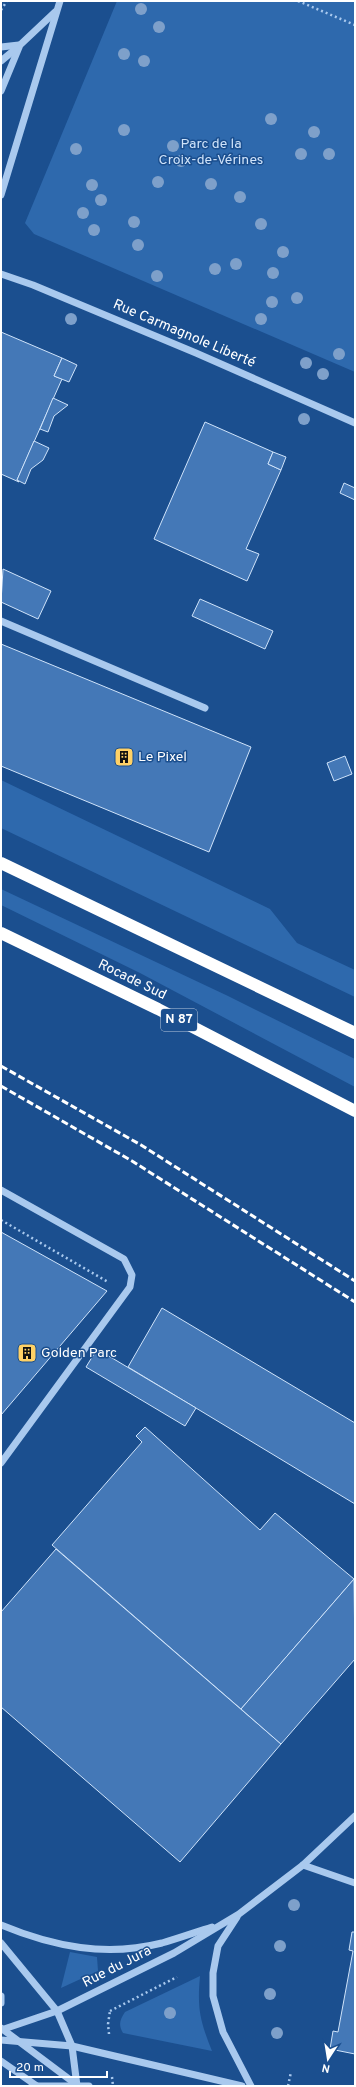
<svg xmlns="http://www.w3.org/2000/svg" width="356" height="2087" font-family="Overpass,sans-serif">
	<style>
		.green { fill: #2e69ad }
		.building { fill: #4478b7; stroke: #cfe3fa }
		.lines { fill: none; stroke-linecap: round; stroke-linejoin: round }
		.path { stroke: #a9c9ee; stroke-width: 2.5; stroke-dasharray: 2 3; stroke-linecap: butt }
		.minor { stroke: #a9c9ee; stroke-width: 7 }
		.highway { stroke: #fff; stroke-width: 12 }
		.rail { stroke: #fff; stroke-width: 3; stroke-dasharray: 7 3; stroke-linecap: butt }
		.tree { fill: #7ea0ca }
		.labels { text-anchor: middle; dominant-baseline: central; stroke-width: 3; stroke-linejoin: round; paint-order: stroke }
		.shield { fill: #1b4f8f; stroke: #bbcadd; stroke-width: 1 }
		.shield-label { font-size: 13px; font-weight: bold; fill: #fff }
		.park-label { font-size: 14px; fill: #cfe3fa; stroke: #1b4f8f }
		.street-label { font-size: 14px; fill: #fff; stroke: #1b4f8f }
		.poi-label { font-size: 14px; fill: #fff; stroke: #1b4f8f; text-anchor: start }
	</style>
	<rect width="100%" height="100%" fill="#1b4f8f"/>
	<g class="green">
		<path d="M117 1H355V372L34 234 25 223Z"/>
		<path d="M1 780 270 909 297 943 355 970V997L1 828Z"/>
		<path d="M1 889 228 996 355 1059V1087L140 973 1 905Z"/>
		<path d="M70 1952 97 1957 98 1971 61 1988Z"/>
		<path d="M200 1976C197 2009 200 2021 212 2051L123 2033C118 2024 120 2020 125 2012Z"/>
	</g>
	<g class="building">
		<path d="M1 332 62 358 54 376 62 379 17 480 19 482 1 474Z"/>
		<path d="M62 358 77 365 69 382 54 376Z"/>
		<path d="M53 398 68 405 54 416 48 432 40 429Z"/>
		<path d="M205 422 273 452 268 464 281 470 246 549 259 554 247 581 154 539Z"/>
		<path d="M34 441 49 448 43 460 31 469 25 484 17 480Z"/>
		<path d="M273 452 286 457 281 470 268 464Z"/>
		<path d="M344 483 355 488V500L340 493Z"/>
		<path d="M3 569 51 591 38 619 1 602Z"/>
		<path d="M200 599 273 631 265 649 192 616Z"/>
		<path d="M1 644 251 747 209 852 1 766Z"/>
		<path d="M345 756 352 774 334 781 327 763Z"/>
		<path d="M1 1232 107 1291 1 1415Z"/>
		<path d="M162 1308 355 1423V1504L128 1367Z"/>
		<path d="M97 1349 196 1408 185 1426 86 1367Z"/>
		<path d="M145 1427 260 1530 275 1513 354 1579 241 1709 52 1545 142 1442 136 1436Z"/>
		<path d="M56 1549 281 1744 180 1862 1 1707V1612Z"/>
		<path d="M354 1579 355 1659 281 1744 241 1709Z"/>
		<path d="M352 1932H355V2054L330 2049 333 2031 338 2032 353 1951 349 1950Z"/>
	</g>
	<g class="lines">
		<g class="path">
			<path d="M298 1 355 25"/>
			<path d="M1 10 7 1"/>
			<path d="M1 1220 108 1282"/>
			<path d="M110 2011 177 1977"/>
			<path d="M109 2034 108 2024 110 2011"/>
			<path d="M112 2077 113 2086"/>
			<path d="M288 2086 291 2072"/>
		</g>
		<g class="minor">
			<path d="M1 47 19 45"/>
			<path d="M1 61 18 47"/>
			<path d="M1 91 20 45 55 12"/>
			<path d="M1 195 60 1"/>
			<path d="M1 274 33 285 196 353 355 423"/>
			<path d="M1 621 205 708"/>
			<path d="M1 1190 124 1259 132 1275 130 1287 1 1463"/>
			<path d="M303 1865 355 1883"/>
			<path d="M237 1917 218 1946 213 1973V1996L223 2032 251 2086"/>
			<path d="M1 1925C54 1947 106 1957 162 1943 179 1938 196 1932 212 1927"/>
			<path d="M1 1943 57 2011 72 2046 77 2086"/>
			<path d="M1 1996V2003"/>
			<path d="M1 2028 77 2085"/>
			<path d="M1 2030 57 2011 174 1953 239 1914 303 1865 355 1816"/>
			<path d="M1 2040 72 2046 242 2086"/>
			<path d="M1 2061 37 2086"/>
			<path d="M32 2086H89"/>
		</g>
		<g class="highway">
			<path d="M1 863 355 1033"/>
			<path d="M1 933 158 1009 355 1111"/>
		</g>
		<g class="rail">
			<path d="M1 1066 141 1145 355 1281"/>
			<path d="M1 1086 132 1161 355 1302"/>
		</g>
	</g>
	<g class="tree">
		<circle cx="141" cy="9" r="6"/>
		<circle cx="159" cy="27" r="6"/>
		<circle cx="124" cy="54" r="6"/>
		<circle cx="144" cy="61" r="6"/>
		<circle cx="271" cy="119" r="6"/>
		<circle cx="124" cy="130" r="6"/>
		<circle cx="314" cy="132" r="6"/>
		<circle cx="173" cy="146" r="6"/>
		<circle cx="76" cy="149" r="6"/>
		<circle cx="301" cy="154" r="6"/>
		<circle cx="329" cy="154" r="6"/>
		<circle cx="181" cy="161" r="6"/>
		<circle cx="158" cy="182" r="6"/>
		<circle cx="211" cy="184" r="6"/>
		<circle cx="92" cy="185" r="6"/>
		<circle cx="240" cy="197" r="6"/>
		<circle cx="101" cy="200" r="6"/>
		<circle cx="83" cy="213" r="6"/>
		<circle cx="134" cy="222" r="6"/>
		<circle cx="261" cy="224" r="6"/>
		<circle cx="94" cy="230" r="6"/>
		<circle cx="138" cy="245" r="6"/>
		<circle cx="283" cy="252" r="6"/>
		<circle cx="236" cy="264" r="6"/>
		<circle cx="215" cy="269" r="6"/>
		<circle cx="273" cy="273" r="6"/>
		<circle cx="157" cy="276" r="6"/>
		<circle cx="297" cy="298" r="6"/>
		<circle cx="272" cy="302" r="6"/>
		<circle cx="71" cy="319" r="6"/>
		<circle cx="261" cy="319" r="6"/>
		<circle cx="339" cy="354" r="6"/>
		<circle cx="306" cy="363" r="6"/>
		<circle cx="323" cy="374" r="6"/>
		<circle cx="304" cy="419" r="6"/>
		<circle cx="294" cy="1905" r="6"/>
		<circle cx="280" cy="1946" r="6"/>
		<circle cx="270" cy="1994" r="6"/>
		<circle cx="170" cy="2013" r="6"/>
		<circle cx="277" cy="2033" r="6"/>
	</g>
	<defs>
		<symbol id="building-square" viewBox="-11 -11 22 22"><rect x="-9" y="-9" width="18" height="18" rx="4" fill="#ffd166" stroke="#1b4f8f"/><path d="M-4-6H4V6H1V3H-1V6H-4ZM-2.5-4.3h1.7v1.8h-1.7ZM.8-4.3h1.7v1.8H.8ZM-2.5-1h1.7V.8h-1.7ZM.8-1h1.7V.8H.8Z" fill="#111"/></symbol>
	</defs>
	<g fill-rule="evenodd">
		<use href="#building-square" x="113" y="746" width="22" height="22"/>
		<use href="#building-square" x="16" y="1342" width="22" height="22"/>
	</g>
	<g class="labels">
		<rect class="shield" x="161" y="1009" width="36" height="22" rx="3"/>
		<g class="shield-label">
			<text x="179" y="1020">N 87</text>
		</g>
		<g class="park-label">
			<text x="211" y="144">Parc de la<tspan x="211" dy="16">Croix-de-Vérines</tspan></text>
		</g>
		<g class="street-label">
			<text transform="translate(184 334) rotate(23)">Rue Carmagnole Liberté</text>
			<text transform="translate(132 980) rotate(26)">Rocade Sud</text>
			<text transform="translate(117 1967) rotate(-27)">Rue du Jura</text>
		</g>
		<g class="poi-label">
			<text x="138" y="757">Le Pixel</text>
			<text x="41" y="1353">Golden Parc</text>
		</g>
	</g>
	<rect width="356" height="2087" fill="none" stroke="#ffffff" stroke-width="4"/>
	<g transform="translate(328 2059) rotate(192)" stroke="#1b4f8f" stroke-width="3" paint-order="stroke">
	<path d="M0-3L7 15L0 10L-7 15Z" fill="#ffffff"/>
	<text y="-6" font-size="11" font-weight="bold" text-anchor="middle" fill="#ffffff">N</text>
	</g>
	<path d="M10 2071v6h97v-6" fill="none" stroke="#ffffff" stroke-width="2"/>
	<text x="16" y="2071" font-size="12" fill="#ffffff" stroke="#1b4f8f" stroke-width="3" paint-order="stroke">20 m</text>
</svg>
